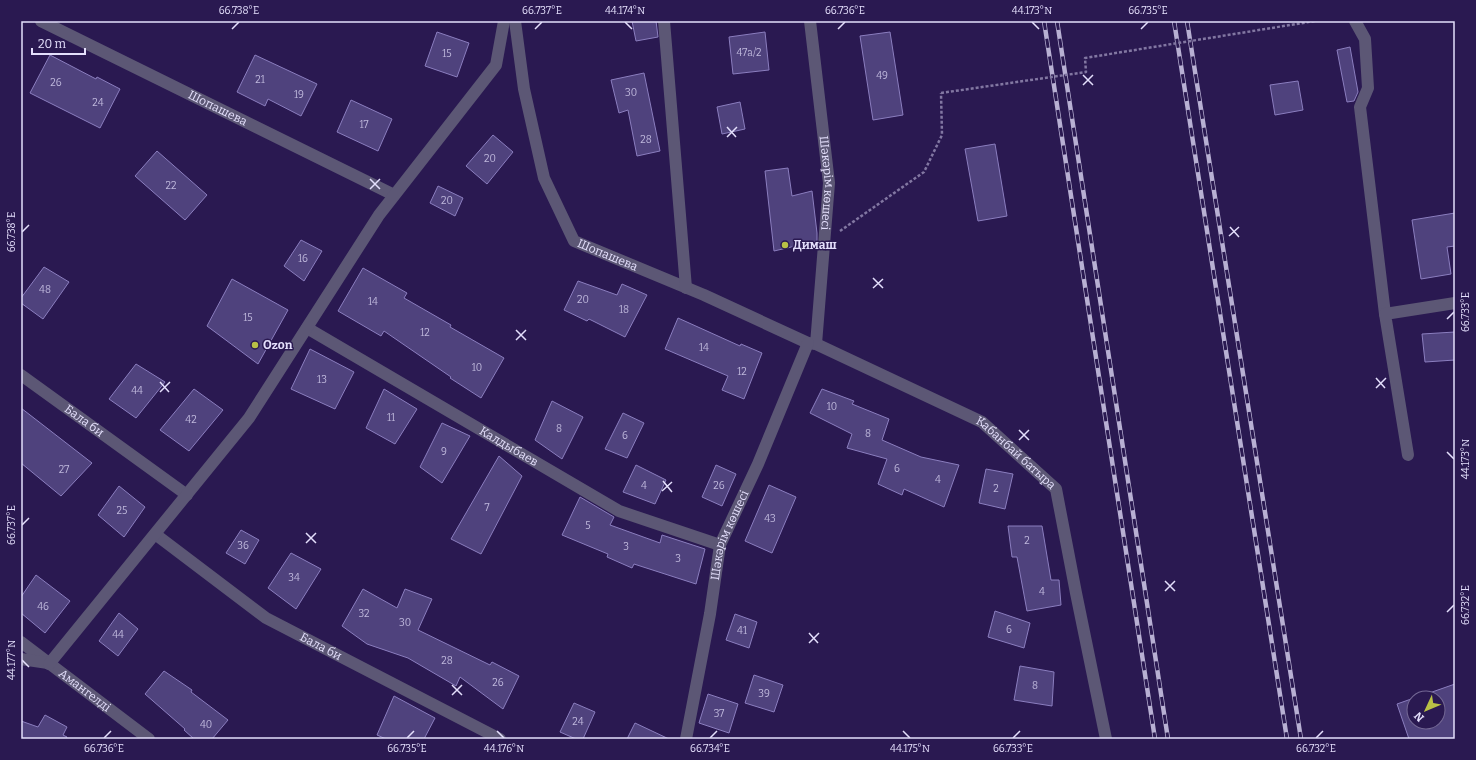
<svg xmlns="http://www.w3.org/2000/svg" width="1476" height="760" font-family="Bitter,serif">
	<style>
		.building { fill: #4f427d; stroke: #8b7ebf }
		.lines { fill: none; stroke-linecap: round; stroke-linejoin: round }
		.path { stroke: #8277a2; stroke-width: 2.5; stroke-dasharray: 3 2; stroke-linecap: butt }
		.minor { stroke: #5c5775; stroke-width: 12 }
		.rail-casing { stroke: #b8b0d3; stroke-width: 4.5 }
		.rail { stroke: #2a1951; stroke-width: 3; stroke-dasharray: 9; stroke-linecap: butt }
		.path-bridge { stroke: #8277a2; stroke-width: 2.5; stroke-dasharray: 3 2; stroke-linecap: butt }
		.ticks { fill: none; stroke: #e4dffc; stroke-width: 1.5 }
		.poi-dot { fill: #b9c046; stroke: #2a1951; stroke-width: 1.5 }
		.labels { text-anchor: middle; dominant-baseline: central; stroke-width: 3; stroke-linejoin: round; paint-order: stroke }
		.number-label { font-size: 10px; fill: #bfb8dc }
		.street-label { font-size: 12px; fill: #e4dffc; stroke: #2a1951 }
		.poi-label { font-size: 12px; font-weight: bold; fill: #e4dffc; stroke: #2a1951; text-anchor: start }
		.neatline { fill: none; stroke: #e4dffc; stroke-width: 1.5 }
		.ticks-label { font-size: 10px; text-anchor: middle; fill: #e4dffc }
	</style>
	<rect width="100%" height="100%" fill="#2a1951"/>
	<g class="building">
		<path d="M632 21H656L658 37 636 41Z"/>
		<path d="M437 32 469 43 457 77 425 66Z"/>
		<path d="M765 32 769 70 733 74 729 37Z"/>
		<path d="M890 32 903 115 873 120 860 36Z"/>
		<path d="M1350 47 1358 92 1354 101 1347 102 1337 50Z"/>
		<path d="M50 55 96 79 97 77 120 89 100 128 30 93Z"/>
		<path d="M255 55 317 84 301 116 268 99 265 106 237 92Z"/>
		<path d="M644 73 660 151 637 156 628 110 619 113 611 80Z"/>
		<path d="M1298 81 1303 110 1275 115 1270 85Z"/>
		<path d="M351 100 392 119 378 151 337 132Z"/>
		<path d="M740 102 745 129 722 134 717 107Z"/>
		<path d="M493 135 513 152 487 184 466 166Z"/>
		<path d="M995 144 1007 216 978 221 965 149Z"/>
		<path d="M157 151 207 195 185 220 135 176Z"/>
		<path d="M788 168 792 196 812 191 817 233V241L774 251 765 171Z"/>
		<path d="M438 186 463 198 455 216 430 203Z"/>
		<path d="M1455 213V246L1447 247 1451 274 1421 279 1412 220Z"/>
		<path d="M301 240 322 251 304 281 284 266Z"/>
		<path d="M44 267 69 282 43 319 21 303V298Z"/>
		<path d="M363 268 407 293 404 298 451 325 450 327 504 358 481 398 450 378 451 377 384 331 381 336 338 311Z"/>
		<path d="M232 279 288 310 258 364 207 326Z"/>
		<path d="M578 281 617 295 622 284 647 295 625 337 589 319 587 321 564 310Z"/>
		<path d="M678 318 740 346 741 344 762 353 744 399 722 390 728 376 665 349Z"/>
		<path d="M1455 332V360L1425 362 1422 334Z"/>
		<path d="M310 349 354 372 335 409 291 389Z"/>
		<path d="M136 364 165 382 136 418 109 399Z"/>
		<path d="M194 389 223 410 189 451 160 430Z"/>
		<path d="M384 389 417 409 395 444 366 428Z"/>
		<path d="M822 389 854 401 852 404 889 419 882 440 921 457 959 465 944 507 904 489 902 495 878 484 887 459 847 448 852 434 810 413Z"/>
		<path d="M552 401 583 417 562 459 535 440Z"/>
		<path d="M21 408 92 463 61 496 21 463Z"/>
		<path d="M623 413 644 423 627 458 605 449Z"/>
		<path d="M442 423 470 436 442 483 420 467Z"/>
		<path d="M499 456 522 476 481 554 451 539Z"/>
		<path d="M636 465 666 480 655 504 623 492Z"/>
		<path d="M716 465 736 474 722 506 702 497Z"/>
		<path d="M986 469 1013 474 1005 509 979 503Z"/>
		<path d="M769 485 796 497 772 553 745 541Z"/>
		<path d="M119 486 145 507 124 537 98 515Z"/>
		<path d="M580 497 614 517 610 525 660 543 662 535 705 549 696 584 634 564 632 568 607 557 608 554 562 535Z"/>
		<path d="M1008 526H1042L1051 580H1059L1061 605 1027 611 1017 557H1012Z"/>
		<path d="M241 530 259 540 245 564 226 553Z"/>
		<path d="M291 553 321 569 296 609 268 588Z"/>
		<path d="M36 575 70 601 45 633 21 613V597Z"/>
		<path d="M363 589 397 608 405 589 432 599 418 630 490 665 492 662 519 676 503 709 460 677 456 686 408 658 367 644 342 626Z"/>
		<path d="M995 611 1030 623 1024 648 988 637Z"/>
		<path d="M119 613 138 629 118 656 99 641Z"/>
		<path d="M735 614 757 622 749 648 726 640Z"/>
		<path d="M1020 666 1054 672 1052 706 1014 700Z"/>
		<path d="M164 671 192 690 191 692 228 720 212 739H194L184 730 185 729 145 694Z"/>
		<path d="M754 675 783 685 774 712 745 703Z"/>
		<path d="M1455 684V739H1409L1397 704 1414 698V722H1438V698H1415Z"/>
		<path d="M708 694 738 704 729 733 699 723Z"/>
		<path d="M394 696 435 718 424 739H386L377 735Z"/>
		<path d="M574 703 595 712 583 739H576L560 732Z"/>
		<path d="M45 715 67 727 63 735 67 737 66 739H21V721L38 727Z"/>
		<path d="M635 723 669 739H627Z"/>
	</g>
	<g class="lines">
		<path class="path" d="M840 231 924 172 942 135 941 93"/>
		<g class="minor">
			<path id="s1" d="M41 21 394 195"/>
			<path id="s2" d="M515 21 524 89 544 178 574 241 704 295 808 343 816 344 982 422 1056 489 1076 593 1106 739"/>
			<path d="M664 21 686 288"/>
			<path id="s3" d="M810 21 829 183 816 344"/>
			<path d="M1355 21 1365 39 1368 88 1360 107 1385 314"/>
			<path id="s4" d="M307 328 619 511 720 545"/>
			<path id="s5" d="M21 375 187 495"/>
			<path d="M1408 455 1385 314 1455 303"/>
			<path id="s6" d="M155 534 266 618 500 739"/>
			<path id="s7" d="M21 642 149 739"/>
			<path d="M21 659 48 663"/>
			<path d="M49 664 249 418 379 215 496 65 504 21"/>
			<path id="s8" d="M686 739 710 614 720 545 758 464 808 343"/>
		</g>
		<defs>
			<g id="rail">
				<path d="M1044 21 1155 739"/>
				<path d="M1057 21 1168 739"/>
				<path d="M1174 21 1287 739"/>
				<path d="M1187 21 1301 739"/>
			</g>
		</defs>
		<use href="#rail" class="rail-casing"/>
		<use href="#rail" class="rail"/>
		<path class="path-bridge" d="M941 93 1086 72 1085 58 1315 21"/>
	</g>
	<path class="ticks" d="M625 22 632 29M1032 22 1039 29M232 29 239 22M535 29 542 22M838 29 845 22M1141 29 1148 22M1083 75 1093 85M1083 85 1093 75M727 127 736 137M727 137 737 127M370 179 380 189M370 189 380 179M1230 227 1239 237M22 232 29 225M1229 236 1239 227M873 278 883 288M873 288 883 279M1447 319 1454 312M516 330 526 340M516 340 526 330M1376 378 1385 388M160 382 169 392M1376 388 1386 378M160 392 170 382M1019 430 1029 440M1019 440 1029 430M1447 452 1454 459M663 481 672 492M662 491 672 482M22 525 29 518M306 533 316 543M306 543 316 533M1165 581 1175 591M1165 591 1175 581M1447 612 1454 605M809 633 818 643M809 643 819 633M22 660 29 667M452 685 462 695M452 695 462 685M497 731 504 738M903 731 910 738M104 738 111 731M407 738 414 731M710 738 717 731M1013 738 1020 731M1316 738 1323 731"/>
	<g class="poi-dot">
		<circle cx="785" cy="245" r="4"/>
		<circle cx="255" cy="345" r="4"/>
	</g>
	<g class="labels">
		<g class="number-label">
			<text x="749" y="53">47а/2</text>
			<text x="447" y="54">15</text>
			<text x="882" y="76">49</text>
			<text x="260" y="80">21</text>
			<text x="56" y="83">26</text>
			<text x="631" y="93">30</text>
			<text x="299" y="95">19</text>
			<text x="98" y="103">24</text>
			<text x="364" y="125">17</text>
			<text x="646" y="140">28</text>
			<text x="490" y="159">20</text>
			<text x="171" y="186">22</text>
			<text x="447" y="201">20</text>
			<text x="303" y="259">16</text>
			<text x="45" y="290">48</text>
			<text x="583" y="300">20</text>
			<text x="373" y="302">14</text>
			<text x="624" y="310">18</text>
			<text x="248" y="318">15</text>
			<text x="425" y="333">12</text>
			<text x="704" y="348">14</text>
			<text x="477" y="368">10</text>
			<text x="742" y="372">12</text>
			<text x="322" y="380">13</text>
			<text x="137" y="391">44</text>
			<text x="832" y="407">10</text>
			<text x="391" y="418">11</text>
			<text x="191" y="420">42</text>
			<text x="559" y="429">8</text>
			<text x="868" y="434">8</text>
			<text x="625" y="436">6</text>
			<text x="444" y="452">9</text>
			<text x="897" y="469">6</text>
			<text x="64" y="470">27</text>
			<text x="938" y="480">4</text>
			<text x="644" y="486">4</text>
			<text x="719" y="486">26</text>
			<text x="996" y="489">2</text>
			<text x="487" y="508">7</text>
			<text x="122" y="511">25</text>
			<text x="770" y="519">43</text>
			<text x="588" y="526">5</text>
			<text x="1027" y="541">2</text>
			<text x="243" y="546">36</text>
			<text x="626" y="547">3</text>
			<text x="678" y="559">3</text>
			<text x="294" y="578">34</text>
			<text x="1042" y="592">4</text>
			<text x="43" y="607">46</text>
			<text x="364" y="614">32</text>
			<text x="405" y="623">30</text>
			<text x="1009" y="630">6</text>
			<text x="742" y="631">41</text>
			<text x="118" y="635">44</text>
			<text x="447" y="661">28</text>
			<text x="498" y="683">26</text>
			<text x="1035" y="686">8</text>
			<text x="764" y="694">39</text>
			<text x="719" y="714">37</text>
			<text x="578" y="722">24</text>
			<text x="206" y="725">40</text>
		</g>
		<g class="street-label">
			<text stroke="none"><textPath href="#s1" startOffset="197">Шопашева</textPath></text>
			<text stroke="none"><textPath href="#s3" startOffset="163">Шәкәрім көшесі</textPath></text>
			<text stroke="none"><textPath href="#s2" startOffset="266">Шопашева</textPath></text>
			<text stroke="none"><textPath href="#s5" startOffset="78">Бала би</textPath></text>
			<text stroke="none"><textPath href="#s4" startOffset="234">Калдыбаев</textPath></text>
			<text stroke="none"><textPath href="#s2" startOffset="722">Кабанбай батыра</textPath></text>
			<text stroke="none"><textPath href="#s8" startOffset="209">Шәкәрім көшесі</textPath></text>
			<text stroke="none"><textPath href="#s6" startOffset="201">Бала би</textPath></text>
			<text stroke="none"><textPath href="#s7" startOffset="80">Амангелді</textPath></text>
		</g>
		<g class="poi-label">
			<text x="793" y="245">Димаш</text>
			<text x="263" y="345">Ozon</text>
		</g>
	</g>
	<rect width="1476" height="760" fill="none" stroke="#2a1951" stroke-width="44"/>
	<g transform="translate(1426 710) rotate(226)"><circle r="19" fill="#2a1951" stroke="#746895"/>
	<path d="M0-3L7 15L0 10L-7 15Z" fill="#b9c046"/>
	<text y="-6" font-size="11" font-weight="bold" text-anchor="middle" fill="#e4dffc">N</text>
	</g>
	<path d="M32 48v6h53v-6" fill="none" stroke="#e4dffc" stroke-width="2"/>
	<text x="38" y="48" font-size="12" fill="#e4dffc" stroke="#2a1951" stroke-width="3" paint-order="stroke">20 m</text>
	<rect x="22" y="22" width="1432" height="716" class="neatline"/>
	<g class="ticks-label">
		<text x="239" y="14">66.738°E</text>
		<text x="542" y="14">66.737°E</text>
		<text x="625" y="14">44.174°N</text>
		<text x="845" y="14">66.736°E</text>
		<text x="1032" y="14">44.173°N</text>
		<text x="1148" y="14">66.735°E</text>
		<text transform="translate(11 232) rotate(-90)" y="4">66.738°E</text>
		<text transform="translate(1465 312) rotate(-90)" y="4">66.733°E</text>
		<text transform="translate(1465 459) rotate(-90)" y="4">44.173°N</text>
		<text transform="translate(11 525) rotate(-90)" y="4">66.737°E</text>
		<text transform="translate(1465 605) rotate(-90)" y="4">66.732°E</text>
		<text transform="translate(11 660) rotate(-90)" y="4">44.177°N</text>
		<text x="104" y="752">66.736°E</text>
		<text x="407" y="752">66.735°E</text>
		<text x="504" y="752">44.176°N</text>
		<text x="710" y="752">66.734°E</text>
		<text x="910" y="752">44.175°N</text>
		<text x="1013" y="752">66.733°E</text>
		<text x="1316" y="752">66.732°E</text>
	</g>
</svg>
